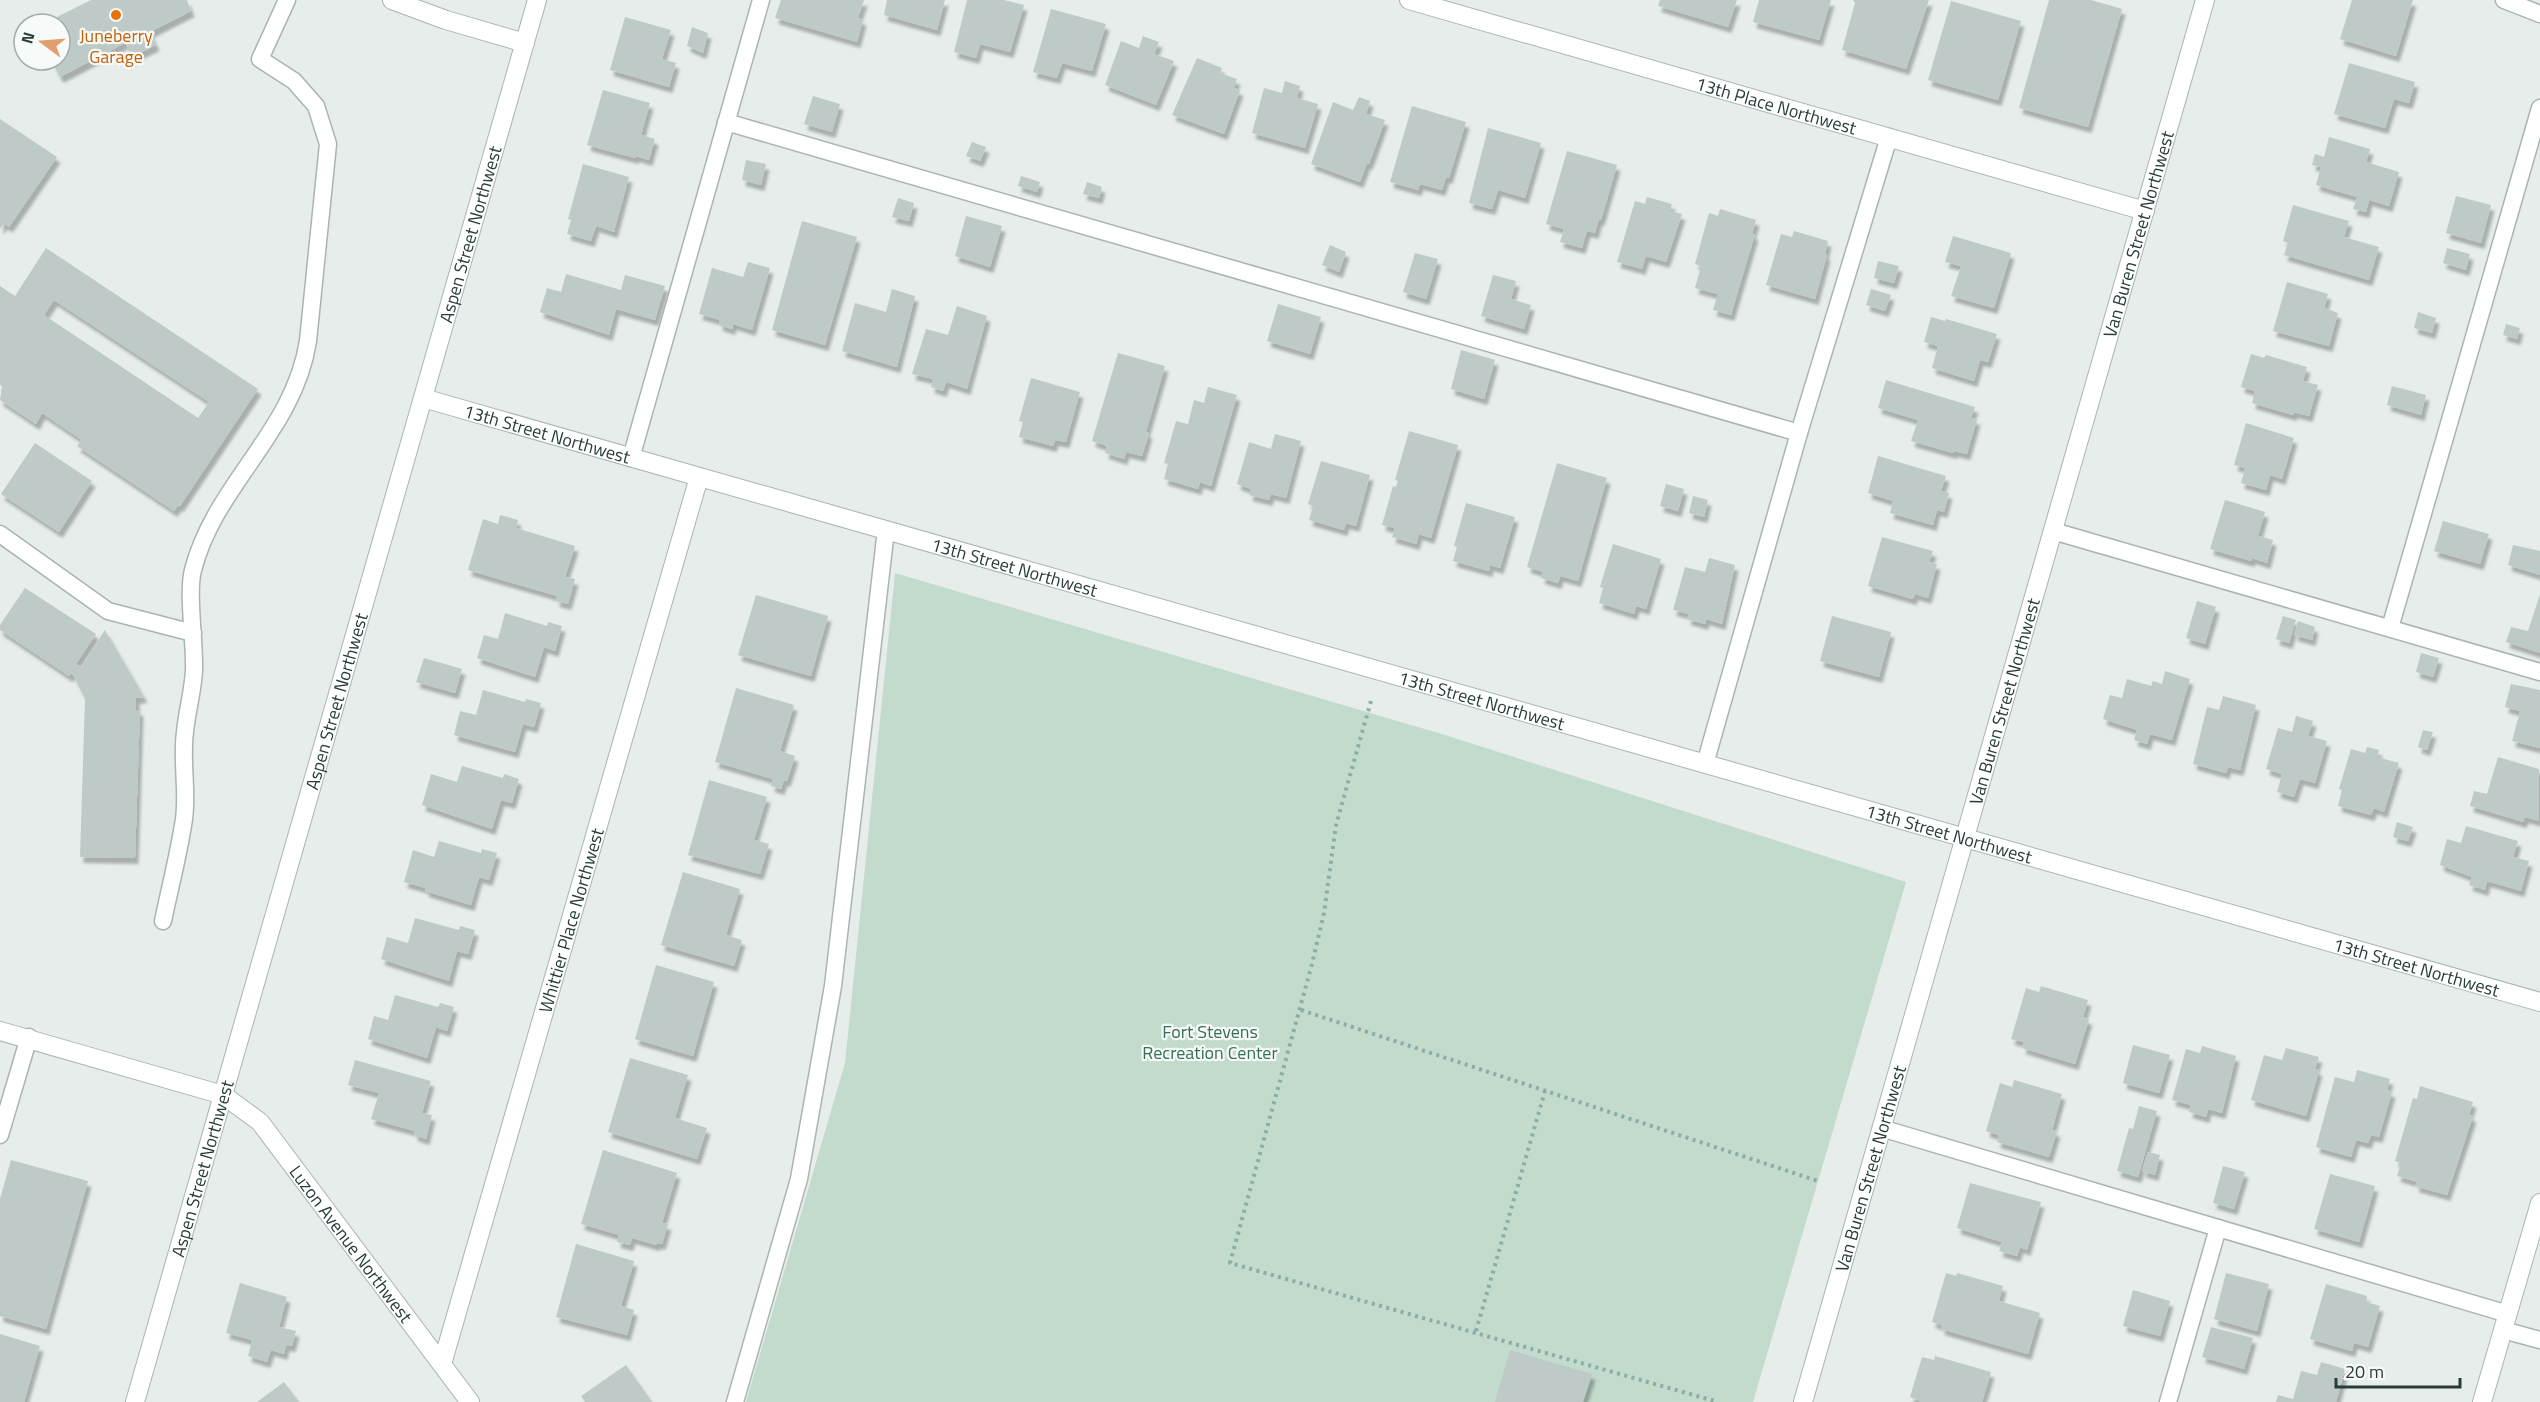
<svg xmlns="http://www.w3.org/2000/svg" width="2540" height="1402" font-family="'Titillium Web',sans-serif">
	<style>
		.green { fill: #c2dbcd }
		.building { fill: #becac8; fill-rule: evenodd; filter: url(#shadow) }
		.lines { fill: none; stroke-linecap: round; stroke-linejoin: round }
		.service-casing { stroke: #a9b5b3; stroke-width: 19 }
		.minor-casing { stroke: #a9b5b3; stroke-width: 20 }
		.tertiary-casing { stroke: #a9b5b3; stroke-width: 20 }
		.path { stroke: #8aada8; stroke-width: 4; stroke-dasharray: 3 4.5; stroke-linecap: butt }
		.service { stroke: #fff; stroke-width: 16 }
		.minor { stroke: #fff; stroke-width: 18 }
		.tertiary { stroke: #fff; stroke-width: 18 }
		.food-dot { fill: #e8710a; stroke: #f6faf8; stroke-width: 2 }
		.labels { text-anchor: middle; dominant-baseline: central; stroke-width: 4.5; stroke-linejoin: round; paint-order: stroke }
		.food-label { font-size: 18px; fill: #c56008; stroke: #f6faf8 }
		.street-label { font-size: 18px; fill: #273d3b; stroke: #f6faf8 }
		.park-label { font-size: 18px; fill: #366f56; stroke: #f6faf8 }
	</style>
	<defs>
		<filter id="shadow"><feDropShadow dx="3.5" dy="6" stdDeviation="1.5" flood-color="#0004"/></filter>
	</defs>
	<rect width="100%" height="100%" fill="#e6edeb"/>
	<path class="green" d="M895 573 1445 735 1906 882 1753 1402H746L845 1063Z"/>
	<g class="building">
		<path d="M91 0H187L191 11 150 32 156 45 132 57 125 43 60 77 51 60H60V24H43Z"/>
		<path d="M781 0H864L858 18 863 20 857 42 775 18Z"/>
		<path d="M887 0H945L937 30 884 15Z"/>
		<path d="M967 0H1004L1024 5 1010 52 980 44 976 58 954 52Z"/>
		<path d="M1660 0H1737L1728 27 1658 6Z"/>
		<path d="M1759 0H1831L1819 40 1753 22Z"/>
		<path d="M1853 0H1929L1906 69 1842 50 1855 3Z"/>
		<path d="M2049 0H2091L2122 9 2088 127 2019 108Z"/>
		<path d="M2352 0H2413L2396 56 2340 39Z"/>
		<path d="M1951 1 2021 21 1998 100 1928 80Z"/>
		<path d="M1051 9 1106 24 1092 71 1062 63 1057 78 1033 72Z"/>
		<path d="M625 17 671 30 662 59 676 63 669 87 610 70Z"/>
		<path d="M692 27 708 33 703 53 687 46Z"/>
		<path d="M1143 36 1159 42 1154 54 1174 61 1156 105 1105 85 1121 41 1139 48Z"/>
		<path d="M1197 58 1222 68 1220 73 1237 79 1234 88 1240 90 1224 134 1172 115Z"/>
		<path d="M2349 63 2415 82 2409 103 2394 99 2385 128 2334 114Z"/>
		<path d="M1285 81 1300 86 1297 98 1318 104 1305 148 1252 133 1264 88 1282 93Z"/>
		<path d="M603 90 650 103 641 135 655 139 649 160 636 156 635 158 587 145Z"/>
		<path d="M813 96 840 104 832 132 804 124Z"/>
		<path d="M1359 97 1370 101 1366 114 1385 120 1369 164 1367 163 1360 182 1311 164 1333 102 1353 110Z"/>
		<path d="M1412 106 1466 122 1449 178 1446 177 1442 190 1420 184 1418 190 1390 182Z"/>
		<path d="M0 119 57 157 9 227 4 223 0 229Z"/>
		<path d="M1488 128 1541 143 1525 198 1498 190 1492 209 1469 203Z"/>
		<path d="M2329 137 2370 149 2366 162 2399 172 2389 206 2369 200 2366 212 2353 209 2357 197 2316 185 2321 167 2312 165 2315 154 2324 157Z"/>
		<path d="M972 142 986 147 980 161 966 156Z"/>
		<path d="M1567 151 1617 165 1601 220 1599 219 1595 233 1587 231 1582 248 1560 242 1564 229 1546 224Z"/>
		<path d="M746 160 766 164 761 185 742 180Z"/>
		<path d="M583 164 629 177 614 232 596 226 591 241 567 234 571 220 568 219Z"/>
		<path d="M1021 176 1040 182 1037 192 1018 186Z"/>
		<path d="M1087 182 1102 187 1099 198 1083 194Z"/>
		<path d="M2456 196 2491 205 2481 243 2446 233Z"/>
		<path d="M1647 197 1672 204 1670 211 1682 214 1666 262 1646 256 1642 269 1617 262 1635 201 1645 204Z"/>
		<path d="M898 198 914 203 909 221 892 217Z"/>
		<path d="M2293 205 2349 221 2344 237 2379 247 2369 280 2284 255 2288 243 2283 241Z"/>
		<path d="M1720 209 1756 220 1752 234H1755L1731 315 1713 310 1718 294 1695 288 1701 266 1695 264 1709 213 1718 216Z"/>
		<path d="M966 216 1002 226 990 267 955 256Z"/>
		<path d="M802 221 857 237 825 345 772 330Z"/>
		<path d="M1794 231 1828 241 1825 254 1827 255 1815 299 1766 285 1781 234 1792 237Z"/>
		<path d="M1953 236 2011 253 1994 308 1951 296 1961 266 1945 262Z"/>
		<path d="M1330 245 1346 252 1339 272 1322 265Z"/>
		<path d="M46 248 258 389 180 506 178 505 174 511 77 446 82 440 42 413 36 424 0 400 2 386 0 385V286L15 296ZM54 300 209 402 198 418 44 315Z"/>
		<path d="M2447 248 2470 254 2466 270 2443 263Z"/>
		<path d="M1415 253 1438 259 1426 299 1403 292Z"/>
		<path d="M1878 261 1899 266 1894 283 1874 278Z"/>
		<path d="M748 262 770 268 752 330 733 324 732 329 719 325 720 320 699 314 712 268 743 277Z"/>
		<path d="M566 274 621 290 625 275 665 286 655 320 616 309 609 335 540 312 547 288 561 292Z"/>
		<path d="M1493 275 1516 281 1511 299 1531 305 1524 329 1481 316Z"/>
		<path d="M2287 282 2328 294 2324 308 2338 313 2329 346 2273 331Z"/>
		<path d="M892 289 915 296 897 367 842 351 855 303 886 312Z"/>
		<path d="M1871 289 1891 295 1885 311 1866 305Z"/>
		<path d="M1278 304 1321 317 1310 354 1267 341Z"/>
		<path d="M957 306 987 316 967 389 946 382 943 391 931 387 933 379 912 374 926 329 948 335Z"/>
		<path d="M2418 312 2436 318 2432 333 2414 328Z"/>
		<path d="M1931 317 1945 321 1946 319 1997 334 1988 362 1980 360 1974 381 1932 368 1938 346 1924 342Z"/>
		<path d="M2506 324 2520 328 2517 339 2503 335Z"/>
		<path d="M1461 350 1495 360 1484 399 1451 389Z"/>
		<path d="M1118 353 1165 366 1146 432 1149 433 1142 456 1126 452 1124 459 1105 453 1107 446 1092 441Z"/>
		<path d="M2251 354 2264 358 2266 355 2307 367 2303 381 2318 385 2309 416 2294 412 2293 415 2252 403 2255 391 2241 387Z"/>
		<path d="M1031 378 1080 392 1066 442 1055 440 1053 446 1019 437 1023 422 1019 421Z"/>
		<path d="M1886 380 1975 407 1971 418 1977 419 1967 454 1954 451 1953 453 1911 441 1918 420 1878 408Z"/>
		<path d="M2392 386 2426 395 2421 415 2387 405Z"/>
		<path d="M1208 387 1237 395 1211 486 1200 482 1198 489 1164 479 1168 464 1164 463 1176 421 1188 424 1194 400 1204 403Z"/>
		<path d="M2246 423 2294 438 2282 479 2270 475 2266 490 2241 483 2245 468 2234 465Z"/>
		<path d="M1409 431 1458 445 1431 538 1419 534 1416 544 1392 537 1395 528 1382 525 1393 486 1396 487 1398 481 1395 480Z"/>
		<path d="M1275 434 1301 441 1286 498 1271 494 1269 500 1249 495 1251 489 1237 484 1249 442 1271 449Z"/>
		<path d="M35 443 92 481 59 532 1 494Z"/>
		<path d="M1878 456 1946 476 1941 491 1949 493 1944 512 1937 510 1933 525 1890 513 1893 501 1868 493Z"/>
		<path d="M1321 461 1370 475 1356 526 1346 523 1344 530 1309 520 1313 506 1308 504Z"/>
		<path d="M1557 463 1607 478 1578 581 1560 576 1558 583 1541 578 1543 572 1527 567Z"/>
		<path d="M1666 484 1684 489 1678 511 1660 506Z"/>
		<path d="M1693 496 1708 500 1704 517 1689 513Z"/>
		<path d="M2225 500 2265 512 2258 536 2273 540 2267 563 2252 558 2251 561 2210 549Z"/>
		<path d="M1466 503 1515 517 1500 568 1490 565 1489 571 1453 561 1457 547 1454 546Z"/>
		<path d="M500 515 518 520 516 528 575 546 565 577 575 579 568 604 556 601 557 596 468 570 483 519 498 524Z"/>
		<path d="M2443 521 2489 534 2480 564 2434 551Z"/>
		<path d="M1882 537 1933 551 1929 562 1937 564 1928 598 1915 594 1913 599 1868 586Z"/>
		<path d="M1613 544 1661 559 1646 609 1636 606 1634 614 1599 603 1603 588 1600 587Z"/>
		<path d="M2513 545 2540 551V575L2508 565Z"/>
		<path d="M1709 558 1735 565 1722 624 1706 619 1705 624 1687 619 1689 614 1673 610 1685 567 1705 572Z"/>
		<path d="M25 588 96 634 76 664 81 667 105 630 144 697 136 698V710H140L135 858 80 857 85 698 72 673 69 676 0 630V625Z"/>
		<path d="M2540 594V653L2506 642 2511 627 2528 631Z"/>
		<path d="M756 595 828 616 811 676 738 655Z"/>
		<path d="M2197 601 2216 607 2205 644 2186 638Z"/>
		<path d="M505 613 547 626 548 622 562 626 555 651 544 647 535 677 477 658 484 635 498 639Z"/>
		<path d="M1832 616 1891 632 1879 677 1820 661Z"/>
		<path d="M2283 616 2296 620 2289 643 2276 639Z"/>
		<path d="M2298 621 2315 627 2312 640 2294 635Z"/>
		<path d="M2421 653 2439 658 2433 677 2416 672Z"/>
		<path d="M424 658 462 669 455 693 416 682Z"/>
		<path d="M2165 671 2190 679 2172 740 2150 734 2147 744 2134 740 2137 730 2103 719 2110 695 2122 698 2127 679 2151 686 2153 681 2162 684Z"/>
		<path d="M2511 684 2540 690V748L2512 741 2520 711 2505 707Z"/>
		<path d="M736 688 794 705 780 751 795 756 787 781 784 780 781 789 771 786 773 779 715 762Z"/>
		<path d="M483 690 525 702 526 699 541 703 534 727 523 724 515 752 454 735 460 711 476 715Z"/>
		<path d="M2223 696 2256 705 2240 770 2228 767 2226 773 2193 764 2207 707 2219 710Z"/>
		<path d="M2296 716 2313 721 2308 736 2327 741 2315 783 2300 779 2294 797 2277 792 2282 774 2266 769 2278 728 2292 732Z"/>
		<path d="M2423 730 2433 732 2427 750 2418 747Z"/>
		<path d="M2367 747 2379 750 2377 757 2399 763 2384 812 2374 808 2371 815 2338 806 2342 790 2339 789 2351 749 2365 753Z"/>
		<path d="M2498 757 2539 769V821L2525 817 2523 822 2470 806 2474 791 2487 794Z"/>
		<path d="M462 766 503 778 504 774 519 779 512 803 501 800 492 829 422 805 431 774 457 782Z"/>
		<path d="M709 780 767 797 754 840 769 844 760 874 688 855Z"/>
		<path d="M2397 822 2413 827 2408 841 2393 837Z"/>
		<path d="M2466 826 2518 841 2513 857 2529 861 2521 891 2487 881 2485 890 2469 885 2472 877 2440 865 2447 839 2461 843Z"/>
		<path d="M439 841 481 853 482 849 497 853 489 880 479 877 471 905 425 891 426 888 404 882 413 850 434 857Z"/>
		<path d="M683 872 740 889 726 935 742 940 734 966 661 945Z"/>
		<path d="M415 918 459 930 460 926 475 930 468 954 457 951 449 981 381 959 387 937 408 943Z"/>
		<path d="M656 965 714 982 693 1056 635 1039Z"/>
		<path d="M2041 986 2088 1000 2083 1017 2089 1019 2075 1064 2022 1048 2024 1042 2011 1039 2026 988 2039 992Z"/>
		<path d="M395 995 438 1007 440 1003 454 1007 447 1031 436 1027 427 1058 368 1039 374 1016 388 1020Z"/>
		<path d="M2133 1045 2170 1055 2159 1093 2123 1083Z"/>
		<path d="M2202 1046 2236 1056 2222 1113 2208 1109 2206 1117 2189 1112 2191 1105 2172 1100 2186 1049 2200 1053Z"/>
		<path d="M2286 1048 2319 1057 2315 1069 2319 1070 2306 1116 2251 1100 2264 1055 2282 1060Z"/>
		<path d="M630 1058 688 1075 675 1118 707 1128 697 1159 608 1132Z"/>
		<path d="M355 1060 431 1081 422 1113 432 1115 426 1139 414 1135 415 1131 371 1119 379 1093 348 1085Z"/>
		<path d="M2357 1070 2390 1079 2387 1090 2392 1092 2379 1137 2371 1135 2368 1143 2356 1140 2351 1157 2316 1147 2335 1077 2354 1082Z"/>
		<path d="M2014 1080 2062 1094 2052 1130 2057 1131 2049 1157 1997 1142 1999 1135 1986 1131 2000 1083 2012 1087Z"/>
		<path d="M2420 1086 2473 1102 2469 1115 2473 1116 2447 1195 2415 1186 2417 1182 2397 1176 2401 1163 2395 1161 2413 1098 2417 1099Z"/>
		<path d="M2139 1106 2157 1111 2138 1177 2117 1171 2129 1128 2133 1129Z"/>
		<path d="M603 1150 677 1173 662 1223 668 1224 662 1244 657 1243 656 1245 632 1238 630 1245 617 1242 619 1235 581 1224Z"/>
		<path d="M2148 1152 2160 1155 2155 1175 2142 1171Z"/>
		<path d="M11 1160 88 1181 46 1329 0 1316V1199Z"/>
		<path d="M2223 1166 2245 1172 2234 1209 2213 1203Z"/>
		<path d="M2330 1174 2375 1186 2359 1242 2314 1229Z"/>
		<path d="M1970 1183 2041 1202 2027 1250 2020 1247 2017 1256 1999 1251 2002 1242 1957 1228Z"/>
		<path d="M576 1244 634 1261 621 1306 634 1310 627 1335 556 1317Z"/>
		<path d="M1946 1273 1956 1276 1957 1273 2003 1286 1999 1301 2040 1313 2028 1354 1941 1329 1942 1325 1932 1322Z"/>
		<path d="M2226 1273 2269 1284 2257 1331 2214 1319Z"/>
		<path d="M240 1283 287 1297 279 1327 296 1331 292 1346 286 1345 284 1354 271 1350 267 1362 248 1356 252 1340 226 1333Z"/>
		<path d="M2326 1284 2367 1296 2366 1302 2380 1306 2368 1347 2354 1343 2352 1351 2310 1339Z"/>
		<path d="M2133 1290 2170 1301 2160 1336 2123 1326Z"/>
		<path d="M2211 1327 2253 1338 2244 1369 2202 1357Z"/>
		<path d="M0 1334 40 1346 24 1402H0Z"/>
		<path d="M1510 1350 1592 1374 1583 1402H1495Z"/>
		<path d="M1935 1356 1991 1372 1982 1402H1922L1910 1397 1922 1357 1934 1360Z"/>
		<path d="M2321 1362 2345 1369 2336 1402H2276L2278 1395 2293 1399 2301 1371 2317 1375Z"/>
		<path d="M626 1365 652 1402H585L581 1396Z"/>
		<path d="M284 1382 299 1402H257Z"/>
	</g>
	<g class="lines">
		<defs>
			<g id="service">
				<path d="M2504 0 2540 14"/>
				<path d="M726 122 1799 433"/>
				<path d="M631 458 761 0"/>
				<path d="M2053 531 2540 672"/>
				<path d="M0 534 108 611 193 633"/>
				<path d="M2390 628 2540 108"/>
				<path d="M1705 764 1799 433 1889 137"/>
				<path d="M163 921C170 887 179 853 184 819 188 790 181 761 185 732 187 711 193 691 194 670 195 643 187 593 193 570 215 484 294 432 308 341L328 144 316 106 294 81 260 59 287 0"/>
				<path d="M1881 1128 2508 1314"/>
				<path d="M0 1135 29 1037"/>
				<path d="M2503 1330 2540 1340"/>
				<path d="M735 1402 799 1179 833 986 886 530"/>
				<path d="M2168 1402 2218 1228"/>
			</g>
			<g id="minor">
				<path d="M392 0 446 20 525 43"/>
				<path id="s1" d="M1409 0 2145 211"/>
				<path id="s2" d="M0 1031 223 1095 260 1122 470 1402"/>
				<path id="s3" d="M442 1364 699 477"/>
				<path d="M2482 1402 2540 1203"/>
			</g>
			<g id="tertiary">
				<path id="s4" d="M423 398 2540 1002"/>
				<path id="s5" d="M135 1402 537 0"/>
				<path id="s6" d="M1803 1402 2205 0"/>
			</g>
		</defs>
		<use href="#service" class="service-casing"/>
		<use href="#minor" class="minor-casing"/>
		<use href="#tertiary" class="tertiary-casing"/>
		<g class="path">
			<path d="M1371 701 1336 825 1324 913 1312 964 1230 1263 1718 1402"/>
			<path d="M1301 1010 1818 1181"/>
			<path d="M1476 1331 1545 1091"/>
		</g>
		<use href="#service" class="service"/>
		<use href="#minor" class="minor"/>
		<use href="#tertiary" class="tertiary"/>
	</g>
	<circle class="food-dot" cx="116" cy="15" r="6"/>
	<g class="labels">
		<g class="food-label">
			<text x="116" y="35">Juneberry<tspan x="116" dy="21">Garage</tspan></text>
		</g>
		<g class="street-label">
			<text stroke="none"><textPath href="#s1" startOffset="382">13th Place Northwest</textPath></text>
			<text stroke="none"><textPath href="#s5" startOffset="1215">Aspen Street Northwest</textPath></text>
			<text stroke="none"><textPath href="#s6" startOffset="1215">Van Buren Street Northwest</textPath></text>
			<text stroke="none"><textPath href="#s4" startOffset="129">13th Street Northwest</textPath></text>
			<text stroke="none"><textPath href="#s4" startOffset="615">13th Street Northwest</textPath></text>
			<text stroke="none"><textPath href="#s4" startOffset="1101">13th Street Northwest</textPath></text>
			<text stroke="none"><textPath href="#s5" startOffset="729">Aspen Street Northwest</textPath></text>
			<text stroke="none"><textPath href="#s6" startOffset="729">Van Buren Street Northwest</textPath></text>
			<text stroke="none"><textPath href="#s4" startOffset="1587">13th Street Northwest</textPath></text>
			<text stroke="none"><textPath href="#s3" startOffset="462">Whittier Place Northwest</textPath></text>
			<text stroke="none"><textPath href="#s4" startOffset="2073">13th Street Northwest</textPath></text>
			<text stroke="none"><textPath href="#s5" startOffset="243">Aspen Street Northwest</textPath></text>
			<text stroke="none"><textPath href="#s6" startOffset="243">Van Buren Street Northwest</textPath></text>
			<text stroke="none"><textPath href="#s2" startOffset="430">Luzon Avenue Northwest</textPath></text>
		</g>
		<g class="park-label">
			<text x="1210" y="1031">Fort Stevens<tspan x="1210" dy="21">Recreation Center</tspan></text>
		</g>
	</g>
	<g transform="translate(42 42) rotate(286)"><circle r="28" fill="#f6faf8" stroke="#a3aeac" stroke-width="1.5"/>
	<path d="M0-4.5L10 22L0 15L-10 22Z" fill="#e19f6f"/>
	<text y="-9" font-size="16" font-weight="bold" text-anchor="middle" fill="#273d3b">N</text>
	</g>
	<path d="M2336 1378v9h124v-9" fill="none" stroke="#273d3b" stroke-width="3"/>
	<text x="2345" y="1378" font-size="18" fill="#273d3b" stroke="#f6faf8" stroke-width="4.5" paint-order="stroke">20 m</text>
</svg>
